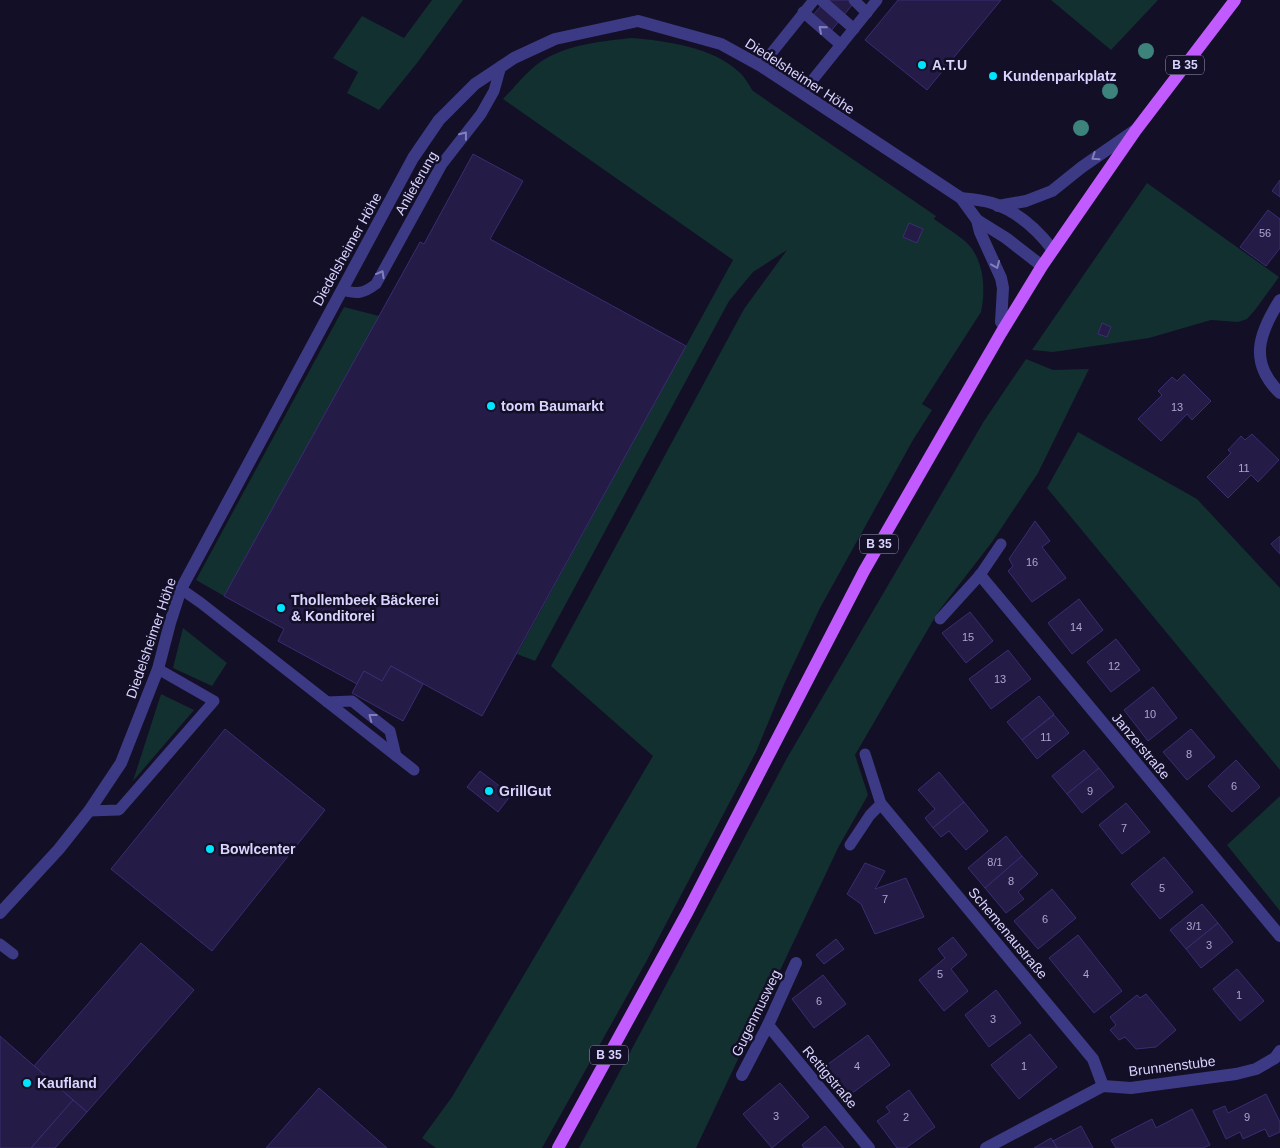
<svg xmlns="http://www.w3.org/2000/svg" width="1280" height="1148" font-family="Arial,sans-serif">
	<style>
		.green { fill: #12302f }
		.building { fill: #241b47; stroke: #3b2d73 }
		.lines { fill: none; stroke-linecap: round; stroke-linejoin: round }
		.lane { stroke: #3d3a85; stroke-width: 11 }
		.street { stroke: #3d3a85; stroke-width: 12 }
		.primary { stroke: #c25bff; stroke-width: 12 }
		.tree { fill: #3d827b }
		.oneway { stroke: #837fbc }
		.poi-dot { fill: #00e5ff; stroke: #130f26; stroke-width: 2 }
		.labels { text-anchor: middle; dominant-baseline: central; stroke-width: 5; stroke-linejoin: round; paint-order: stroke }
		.number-label { font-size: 11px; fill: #aca6d1 }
		.shield { fill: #130f26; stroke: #9e99be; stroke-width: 1 }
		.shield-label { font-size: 12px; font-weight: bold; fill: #d9d4ff }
		.poi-label { font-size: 14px; font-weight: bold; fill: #d9d4ff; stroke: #130f26; text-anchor: start }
		.street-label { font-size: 14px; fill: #d9d4ff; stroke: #130f26 }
	</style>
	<rect width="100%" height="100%" fill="#130f26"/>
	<g class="green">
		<path d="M432 0H463L417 63 379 110 347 93 358 72 333 58 362 16 404 38Z"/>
		<path d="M1051 0H1158L1111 50Z"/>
		<path d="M632 38C666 41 713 47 739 72 745 77 749 85 753 91L936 216 934 219C945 227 957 234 966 242 984 259 986 289 981 312L922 404 932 410 913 440 820 608 785 682 756 752 646 962 542 1148H436L422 1138 452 1097 653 756 551 666 744 309 787 250 753 272 729 301 535 661 517 654 733 260 503 99C515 87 530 67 545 59 571 44 603 41 632 38Z"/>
		<path d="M1147 183 1279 277 1255 310 1247 319 1238 322 1211 320 1149 338 1053 352 1032 350Z"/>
		<path d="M344 307 379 316 224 596 196 580Z"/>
		<path d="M1026 359 1053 370 1089 369 1038 473 992 542 938 612 855 755 868 795 839 846 696 1148H579L787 758 984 421Z"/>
		<path d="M1078 432 1197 499 1280 588V770L1047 488Z"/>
		<path d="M183 628 227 663 212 686 173 668Z"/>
		<path d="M161 694 194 710 133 781Z"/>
		<path d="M1280 796V911L1227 845Z"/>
	</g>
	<g class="building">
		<path d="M826 0H856L827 36 808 21Z"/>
		<path d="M898 0H1001L927 90 865 40Z"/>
		<path d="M473 154 523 181 490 239 686 346 482 716 391 666 382 681 364 671 357 684 278 641 284 629 224 596 420 242 424 244Z"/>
		<path d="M1280 180V197L1272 191Z"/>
		<path d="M1268 210 1280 219V248L1266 266 1240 247Z"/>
		<path d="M909 223 923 229 917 243 903 237Z"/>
		<path d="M1102 323 1111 327 1107 337 1098 334Z"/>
		<path d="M1184 374 1211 401 1192 420 1187 414 1161 441 1138 419 1162 395 1158 391 1172 377 1177 381Z"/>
		<path d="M1252 434 1279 460 1258 482 1251 475 1228 498 1207 477 1231 453 1228 450 1241 436 1245 440Z"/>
		<path d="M1035 521 1050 541 1042 547 1066 578 1032 602 1008 571 1013 566 1009 559Z"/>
		<path d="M1280 536V554L1271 544Z"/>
		<path d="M1079 599 1103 630 1072 654 1048 623Z"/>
		<path d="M970 612 993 641 966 663 942 633Z"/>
		<path d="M1116 639 1140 670 1111 692 1087 662Z"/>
		<path d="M1008 650 1031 679 991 709 969 679Z"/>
		<path d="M391 666 423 684 403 721 352 693 364 671 382 681Z"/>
		<path d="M1153 687 1177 718 1148 741 1124 710Z"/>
		<path d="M1039 696 1054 714 1022 740 1007 722Z"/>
		<path d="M1054 715 1069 733 1037 759 1022 740Z"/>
		<path d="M225 729 325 810 212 951 111 869Z"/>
		<path d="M1191 729 1215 757 1187 780 1163 752Z"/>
		<path d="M1084 750 1099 768 1067 794 1052 776Z"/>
		<path d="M1236 760 1260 787 1232 812 1208 786Z"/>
		<path d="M1099 768 1114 787 1082 813 1067 794Z"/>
		<path d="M480 771 511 795 498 812 467 787Z"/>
		<path d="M939 772 964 802 933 828 925 818 935 809 918 790Z"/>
		<path d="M964 802 988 831 966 850 949 831 941 837 933 828Z"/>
		<path d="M1126 803 1150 832 1122 854 1099 825Z"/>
		<path d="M1006 836 1022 856 985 888 968 868Z"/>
		<path d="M1022 856 1038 874 1018 892 1024 899 1006 913 985 888Z"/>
		<path d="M1164 857 1193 892 1160 919 1131 884Z"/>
		<path d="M865 863 885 871 875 889 906 878 924 917 875 934 861 904 847 894Z"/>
		<path d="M1052 889 1076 918 1038 949 1014 921Z"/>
		<path d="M1202 904 1218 923 1186 949 1170 930Z"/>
		<path d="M1218 923 1233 942 1201 968 1186 949Z"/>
		<path d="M1078 935 1122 991 1094 1013 1049 958Z"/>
		<path d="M953 937 967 955 951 969 968 991 944 1011 919 980 945 958 938 949Z"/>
		<path d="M836 939 844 949 824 964 816 955Z"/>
		<path d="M141 943 194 990 87 1112 34 1066Z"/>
		<path d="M1237 969 1264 1001 1240 1021 1213 989Z"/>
		<path d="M823 975 846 1004 814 1028 792 999Z"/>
		<path d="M996 990 1021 1023 989 1047 965 1015Z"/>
		<path d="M1146 994 1176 1030 1156 1047 1136 1049 1125 1037 1119 1040 1110 1030 1116 1025 1110 1017 1137 995 1140 998Z"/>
		<path d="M1030 1034 1057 1067 1019 1099 991 1065Z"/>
		<path d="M868 1035 890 1065 847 1097 824 1067Z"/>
		<path d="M0 1036 73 1100 31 1148H0Z"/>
		<path d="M780 1083 809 1117 772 1148 743 1114Z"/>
		<path d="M319 1088 387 1148H266Z"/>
		<path d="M909 1090 935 1127 906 1148H897L877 1121 890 1112 886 1107Z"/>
		<path d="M1266 1094 1280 1122V1132L1269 1137 1265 1129 1243 1139 1240 1132 1226 1139 1213 1111 1225 1106 1228 1113Z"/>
		<path d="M73 1100 87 1112 55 1148H31Z"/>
		<path d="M1192 1109 1210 1145 1203 1148H1116L1111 1140 1152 1119 1156 1128Z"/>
		<path d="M825 1126 844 1148H804L802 1145Z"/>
		<path d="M1081 1126 1093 1148H1057L1053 1141Z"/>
		<path d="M1051 1138 1057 1148H1034Z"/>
	</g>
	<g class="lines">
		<g class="lane">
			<path d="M821 0 854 29"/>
			<path d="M854 0 867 13"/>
			<path d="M803 12 841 45"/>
			<path d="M761 66 814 0"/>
			<path d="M802 93 877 0"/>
			<path d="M342 290C357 294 363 294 376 284L442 164 481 114 494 91 501 66"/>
			<path d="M181 589 201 603 414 770"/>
			<path d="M940 619 980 575 1001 544"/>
			<path d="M327 702 352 701 367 713 390 731 396 756"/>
			<path d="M89 811 119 810 214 701 158 669"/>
			<path d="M850 845 870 815 881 804 865 754"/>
			<path d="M0 944 13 954"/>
		</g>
		<g class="street">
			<path d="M961 198C971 199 982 200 992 203 1017 211 1037 229 1053 250"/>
			<path d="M998 206 1026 201 1052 191 1082 167 1134 131"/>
			<path d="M977 220 1006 238 1042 266"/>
			<path d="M1280 300C1259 333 1248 362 1280 393"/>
			<path d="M980 575 1280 936"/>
			<path d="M881 804 1093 1059 1103 1086"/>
			<path d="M0 913 59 849 89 811 121 763 158 669 170 623 181 589 413 158 439 120 475 84 514 58 555 39 638 21 721 44 761 66 961 198 977 220 980 232 1001 278 1003 288 1001 322"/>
			<path d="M768 1025 869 1148"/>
			<path d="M742 1075 768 1025 796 963"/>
			<path d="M986 1148 1103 1086 1131 1088 1236 1074 1256 1069 1275 1058 1280 1051"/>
		</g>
		<path class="primary" d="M558 1148 688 911 864 571 1001 333 1042 266 1136 130 1235 0"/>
	</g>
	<g class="tree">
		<circle cx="1146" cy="51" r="8"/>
		<circle cx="1110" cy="91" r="8"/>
		<circle cx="1081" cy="128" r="8"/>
	</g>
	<defs><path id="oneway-chevron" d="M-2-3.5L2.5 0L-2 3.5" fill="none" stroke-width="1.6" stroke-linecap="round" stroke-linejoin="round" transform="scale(1.25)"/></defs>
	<g class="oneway">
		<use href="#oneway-chevron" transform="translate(822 29) rotate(-139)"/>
		<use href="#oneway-chevron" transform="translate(464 135) rotate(-52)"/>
		<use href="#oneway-chevron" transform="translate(1095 157) rotate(146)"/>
		<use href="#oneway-chevron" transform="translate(996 265) rotate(67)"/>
		<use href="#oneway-chevron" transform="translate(381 274) rotate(-61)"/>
		<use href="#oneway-chevron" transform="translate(372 717) rotate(-142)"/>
	</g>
	<g class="poi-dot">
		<circle cx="922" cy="65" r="5"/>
		<circle cx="993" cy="76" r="5"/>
		<circle cx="491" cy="406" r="5"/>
		<circle cx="281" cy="608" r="5"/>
		<circle cx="489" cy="791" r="5"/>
		<circle cx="210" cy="849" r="5"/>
		<circle cx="27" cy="1083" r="5"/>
	</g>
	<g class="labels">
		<g class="number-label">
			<text x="1265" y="233">56</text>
			<text x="1177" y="407">13</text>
			<text x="1244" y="468">11</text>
			<text x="1032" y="562">16</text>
			<text x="1076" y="627">14</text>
			<text x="968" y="637">15</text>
			<text x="1114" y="666">12</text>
			<text x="1000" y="679">13</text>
			<text x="1150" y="714">10</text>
			<text x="1046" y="737">11</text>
			<text x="1189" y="754">8</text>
			<text x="1234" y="786">6</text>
			<text x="1090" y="791">9</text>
			<text x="1124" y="828">7</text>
			<text x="995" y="862">8/1</text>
			<text x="1011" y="881">8</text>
			<text x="1162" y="888">5</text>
			<text x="885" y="899">7</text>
			<text x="1045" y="919">6</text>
			<text x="1194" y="926">3/1</text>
			<text x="1209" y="945">3</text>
			<text x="940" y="974">5</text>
			<text x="1086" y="974">4</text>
			<text x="1239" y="995">1</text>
			<text x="819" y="1001">6</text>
			<text x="993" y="1019">3</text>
			<text x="857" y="1066">4</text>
			<text x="1024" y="1066">1</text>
			<text x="776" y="1116">3</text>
			<text x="906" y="1117">2</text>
			<text x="1247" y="1117">9</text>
		</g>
		<g class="shield">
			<rect x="1166" y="55.5" width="38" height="19" rx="4"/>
			<rect x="860" y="534.5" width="38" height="19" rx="4"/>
			<rect x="590" y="1045.5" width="38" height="19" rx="4"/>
		</g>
		<g class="shield-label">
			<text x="1185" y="65">B 35</text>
			<text x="879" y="544">B 35</text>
			<text x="609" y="1055">B 35</text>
		</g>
		<g class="poi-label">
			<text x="932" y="65">A.T.U</text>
			<text x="1003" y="76">Kundenparkplatz</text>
			<text x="501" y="406">toom Baumarkt</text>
			<text x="291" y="600">Thollembeek Bäckerei<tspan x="291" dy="16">&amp; Konditorei</tspan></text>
			<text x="499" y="791">GrillGut</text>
			<text x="220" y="849">Bowlcenter</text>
			<text x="37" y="1083">Kaufland</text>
		</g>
		<g class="street-label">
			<text transform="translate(800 76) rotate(33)">Diedelsheimer Höhe</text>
			<text transform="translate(416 183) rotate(-60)">Anlieferung</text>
			<text transform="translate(347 249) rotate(-61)">Diedelsheimer Höhe</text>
			<text transform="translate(151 638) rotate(-71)">Diedelsheimer Höhe</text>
			<text transform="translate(1141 746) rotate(50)">Janzerstraße</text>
			<text transform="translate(1008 933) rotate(50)">Schemenaustraße</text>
			<text transform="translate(756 1013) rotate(-64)">Gugenmusweg</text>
			<text transform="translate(1172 1066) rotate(-7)">Brunnenstube</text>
			<text transform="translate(830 1077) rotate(50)">Rettigstraße</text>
		</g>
	</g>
</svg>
